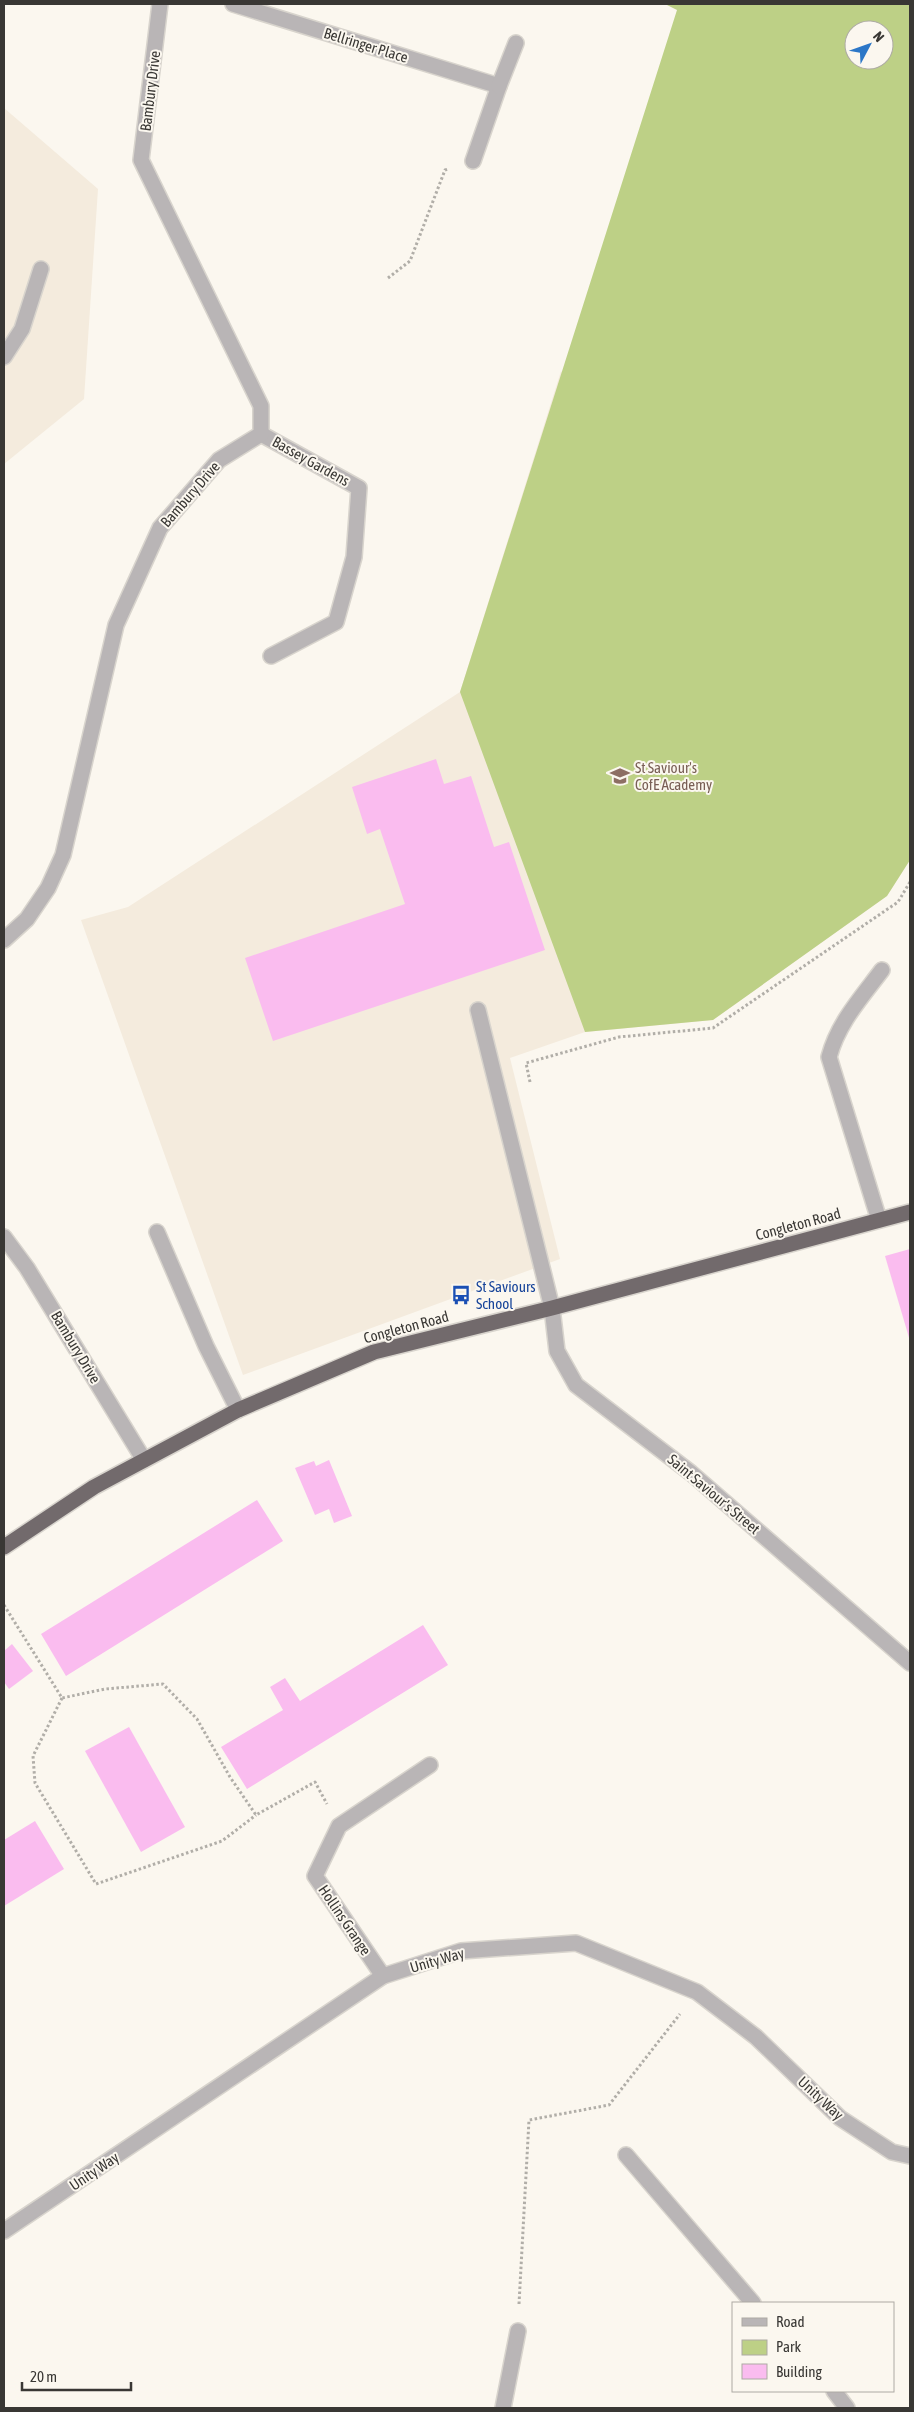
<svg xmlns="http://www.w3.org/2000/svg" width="914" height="2412" font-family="'Asap Condensed',sans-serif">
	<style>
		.built { fill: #f4ebdd }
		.green { fill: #bdd086; fill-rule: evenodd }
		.building { fill: #fabcef }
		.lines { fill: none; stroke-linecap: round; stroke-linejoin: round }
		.minor-casing { stroke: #d8d4cd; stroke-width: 18 }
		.highway-casing { stroke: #d8d4cd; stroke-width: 18 }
		.path { stroke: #b1aea8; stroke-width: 3; stroke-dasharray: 2.5 2.5; stroke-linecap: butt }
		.minor { stroke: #b9b5b6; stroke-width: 15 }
		.highway { stroke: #726a6c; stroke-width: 15 }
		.labels { text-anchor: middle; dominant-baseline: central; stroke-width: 4; stroke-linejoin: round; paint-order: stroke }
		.street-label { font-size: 15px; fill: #393734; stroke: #fbf7ef }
		.education-label { font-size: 15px; fill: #785e54; stroke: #fbf7ef; text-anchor: start }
		.transit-label { font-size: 15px; fill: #164399; stroke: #fbf7ef; text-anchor: start }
	</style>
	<rect width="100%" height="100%" fill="#fbf7ef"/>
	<g class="built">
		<path d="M4 108 98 189 84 399 4 464Z"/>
		<path d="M561 371 910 860 887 896 713 1020 585 1032 510 1058 560 1259 243 1375 81 920 128 907 460 692Z"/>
	</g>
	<path class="green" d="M665 4H910V860L887 896 713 1020 585 1032 460 692 677 10ZM854 30H884V60H854Z"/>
	<g class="building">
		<path d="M436 759 444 784 471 776 494 847 509 842 545 950 273 1041 245 958 405 904 380 829 367 834 352 787Z"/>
		<path d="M910 1249V1341L885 1256Z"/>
		<path d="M329 1460 352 1516 334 1523 329 1509 315 1515 295 1468 314 1461 316 1466Z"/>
		<path d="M257 1500 283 1541 66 1676 41 1634Z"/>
		<path d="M423 1625 448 1665 247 1789 221 1747 283 1710 270 1687 285 1678 300 1701Z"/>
		<path d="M12 1644 33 1671 9 1689 4 1682V1651Z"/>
		<path d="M129 1727 185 1827 141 1852 85 1751Z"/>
		<path d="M35 1821 64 1869 4 1906V1840Z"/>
	</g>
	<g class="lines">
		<defs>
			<g id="minor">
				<path d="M233 4 499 86 473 161"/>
				<path d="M499 86 516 43"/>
				<path d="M4 357 22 329 41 269"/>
				<path d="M261 434 359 488 354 557 336 622 271 656"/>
				<path d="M4 940 27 919 48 888 63 855 116 625 160 528 219 460 261 434V406L141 160 160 4"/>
				<path d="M478 1010 552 1308 557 1351 576 1385 691 1473 910 1663"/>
				<path d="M879 1220 829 1057C838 1023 861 998 882 970"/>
				<path d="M157 1232 206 1346 238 1410"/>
				<path d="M4 1237 27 1268 144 1460"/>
				<path d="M383 1976 315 1876 339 1826 430 1765"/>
				<path d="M626 2155 753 2303"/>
				<path d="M4 2231 383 1976 461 1951 576 1943 697 1992 756 2037 840 2118 892 2152 910 2156"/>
				<path d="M834 2391 847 2408"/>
				<path d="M503 2408 518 2331"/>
			</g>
			<path id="highway" d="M4 1547 94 1487 238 1410 374 1352 552 1308 910 1212"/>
		</defs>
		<use href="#minor" class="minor-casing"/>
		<use href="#highway" class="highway-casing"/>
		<g class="path">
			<path d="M388 278 410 261 445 170 448 169"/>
			<path d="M530 1082 526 1063 619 1037 713 1028 898 902 910 882"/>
			<path d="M4 1605 62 1698 105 1689 163 1684 197 1719 230 1777 256 1815 315 1782 327 1804"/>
			<path d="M62 1698 33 1756 35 1783 96 1884 222 1841 256 1815"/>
			<path d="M519 2304 529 2120 609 2105 680 2014"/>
		</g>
		<use href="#minor" class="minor"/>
		<use href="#highway" class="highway"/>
	</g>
	<defs>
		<symbol id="school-bare" viewBox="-9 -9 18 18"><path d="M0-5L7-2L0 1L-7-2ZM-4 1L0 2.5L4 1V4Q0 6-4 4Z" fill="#8d6e63" stroke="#fbf7ef" stroke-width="2.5" paint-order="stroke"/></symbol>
		<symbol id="bus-bare" viewBox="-9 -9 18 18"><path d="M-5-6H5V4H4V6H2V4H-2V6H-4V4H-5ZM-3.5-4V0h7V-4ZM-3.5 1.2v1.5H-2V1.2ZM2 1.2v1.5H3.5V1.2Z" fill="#1a4fb4" stroke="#fbf7ef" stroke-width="2.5" paint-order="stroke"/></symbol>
	</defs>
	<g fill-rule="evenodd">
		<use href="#school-bare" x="606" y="762" width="28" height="28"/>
		<use href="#bus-bare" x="447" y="1281" width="28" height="28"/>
	</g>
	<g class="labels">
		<g class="street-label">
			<text transform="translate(366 45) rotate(17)">Bellringer Place</text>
			<text transform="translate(150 91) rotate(-83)">Bambury Drive</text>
			<text transform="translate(311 461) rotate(29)">Bassey Gardens</text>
			<text transform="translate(190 494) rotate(-49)">Bambury Drive</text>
			<text transform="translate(798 1224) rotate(-15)">Congleton Road</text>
			<text transform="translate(406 1327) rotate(-15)">Congleton Road</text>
			<text transform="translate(76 1347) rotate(59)">Bambury Drive</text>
			<text transform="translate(714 1494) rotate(40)">Saint Saviour's Street</text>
			<text transform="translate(345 1920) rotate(56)">Hollins Grange</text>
			<text transform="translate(437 1960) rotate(-16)">Unity Way</text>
			<text transform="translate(821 2098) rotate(43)">Unity Way</text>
			<text transform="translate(94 2171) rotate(-34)">Unity Way</text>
		</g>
		<g class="education-label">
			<text x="635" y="767">St Saviour's<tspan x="635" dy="17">CofE Academy</tspan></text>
		</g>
		<g class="transit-label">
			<text x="476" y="1286">St Saviours<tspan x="476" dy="17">School</tspan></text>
		</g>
	</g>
	<rect width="914" height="2412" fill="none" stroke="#393734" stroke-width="10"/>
	<rect x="732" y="2302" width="162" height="90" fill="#fbf7ef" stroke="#adaaa4"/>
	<rect x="742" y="2318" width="25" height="8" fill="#b9b5b6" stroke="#adaaa4"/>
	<text x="776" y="2327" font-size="15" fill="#393734">Road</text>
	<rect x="742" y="2340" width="25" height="15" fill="#bdd086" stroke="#adaaa4"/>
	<text x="776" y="2352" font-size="15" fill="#393734">Park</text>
	<rect x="742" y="2364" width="25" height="15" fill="#fabcef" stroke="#adaaa4"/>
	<text x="776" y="2377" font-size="15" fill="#393734">Building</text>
	<g transform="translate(869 45) rotate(49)"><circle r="24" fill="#fbf7ef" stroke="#adaaa4"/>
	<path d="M0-4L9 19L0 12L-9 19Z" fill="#2c77c7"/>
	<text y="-8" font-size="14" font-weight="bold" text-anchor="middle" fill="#393734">N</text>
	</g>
	<path d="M22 2382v8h109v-8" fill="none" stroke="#393734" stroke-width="2.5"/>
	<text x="30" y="2382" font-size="15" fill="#393734" stroke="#fbf7ef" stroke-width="4" paint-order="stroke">20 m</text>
</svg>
